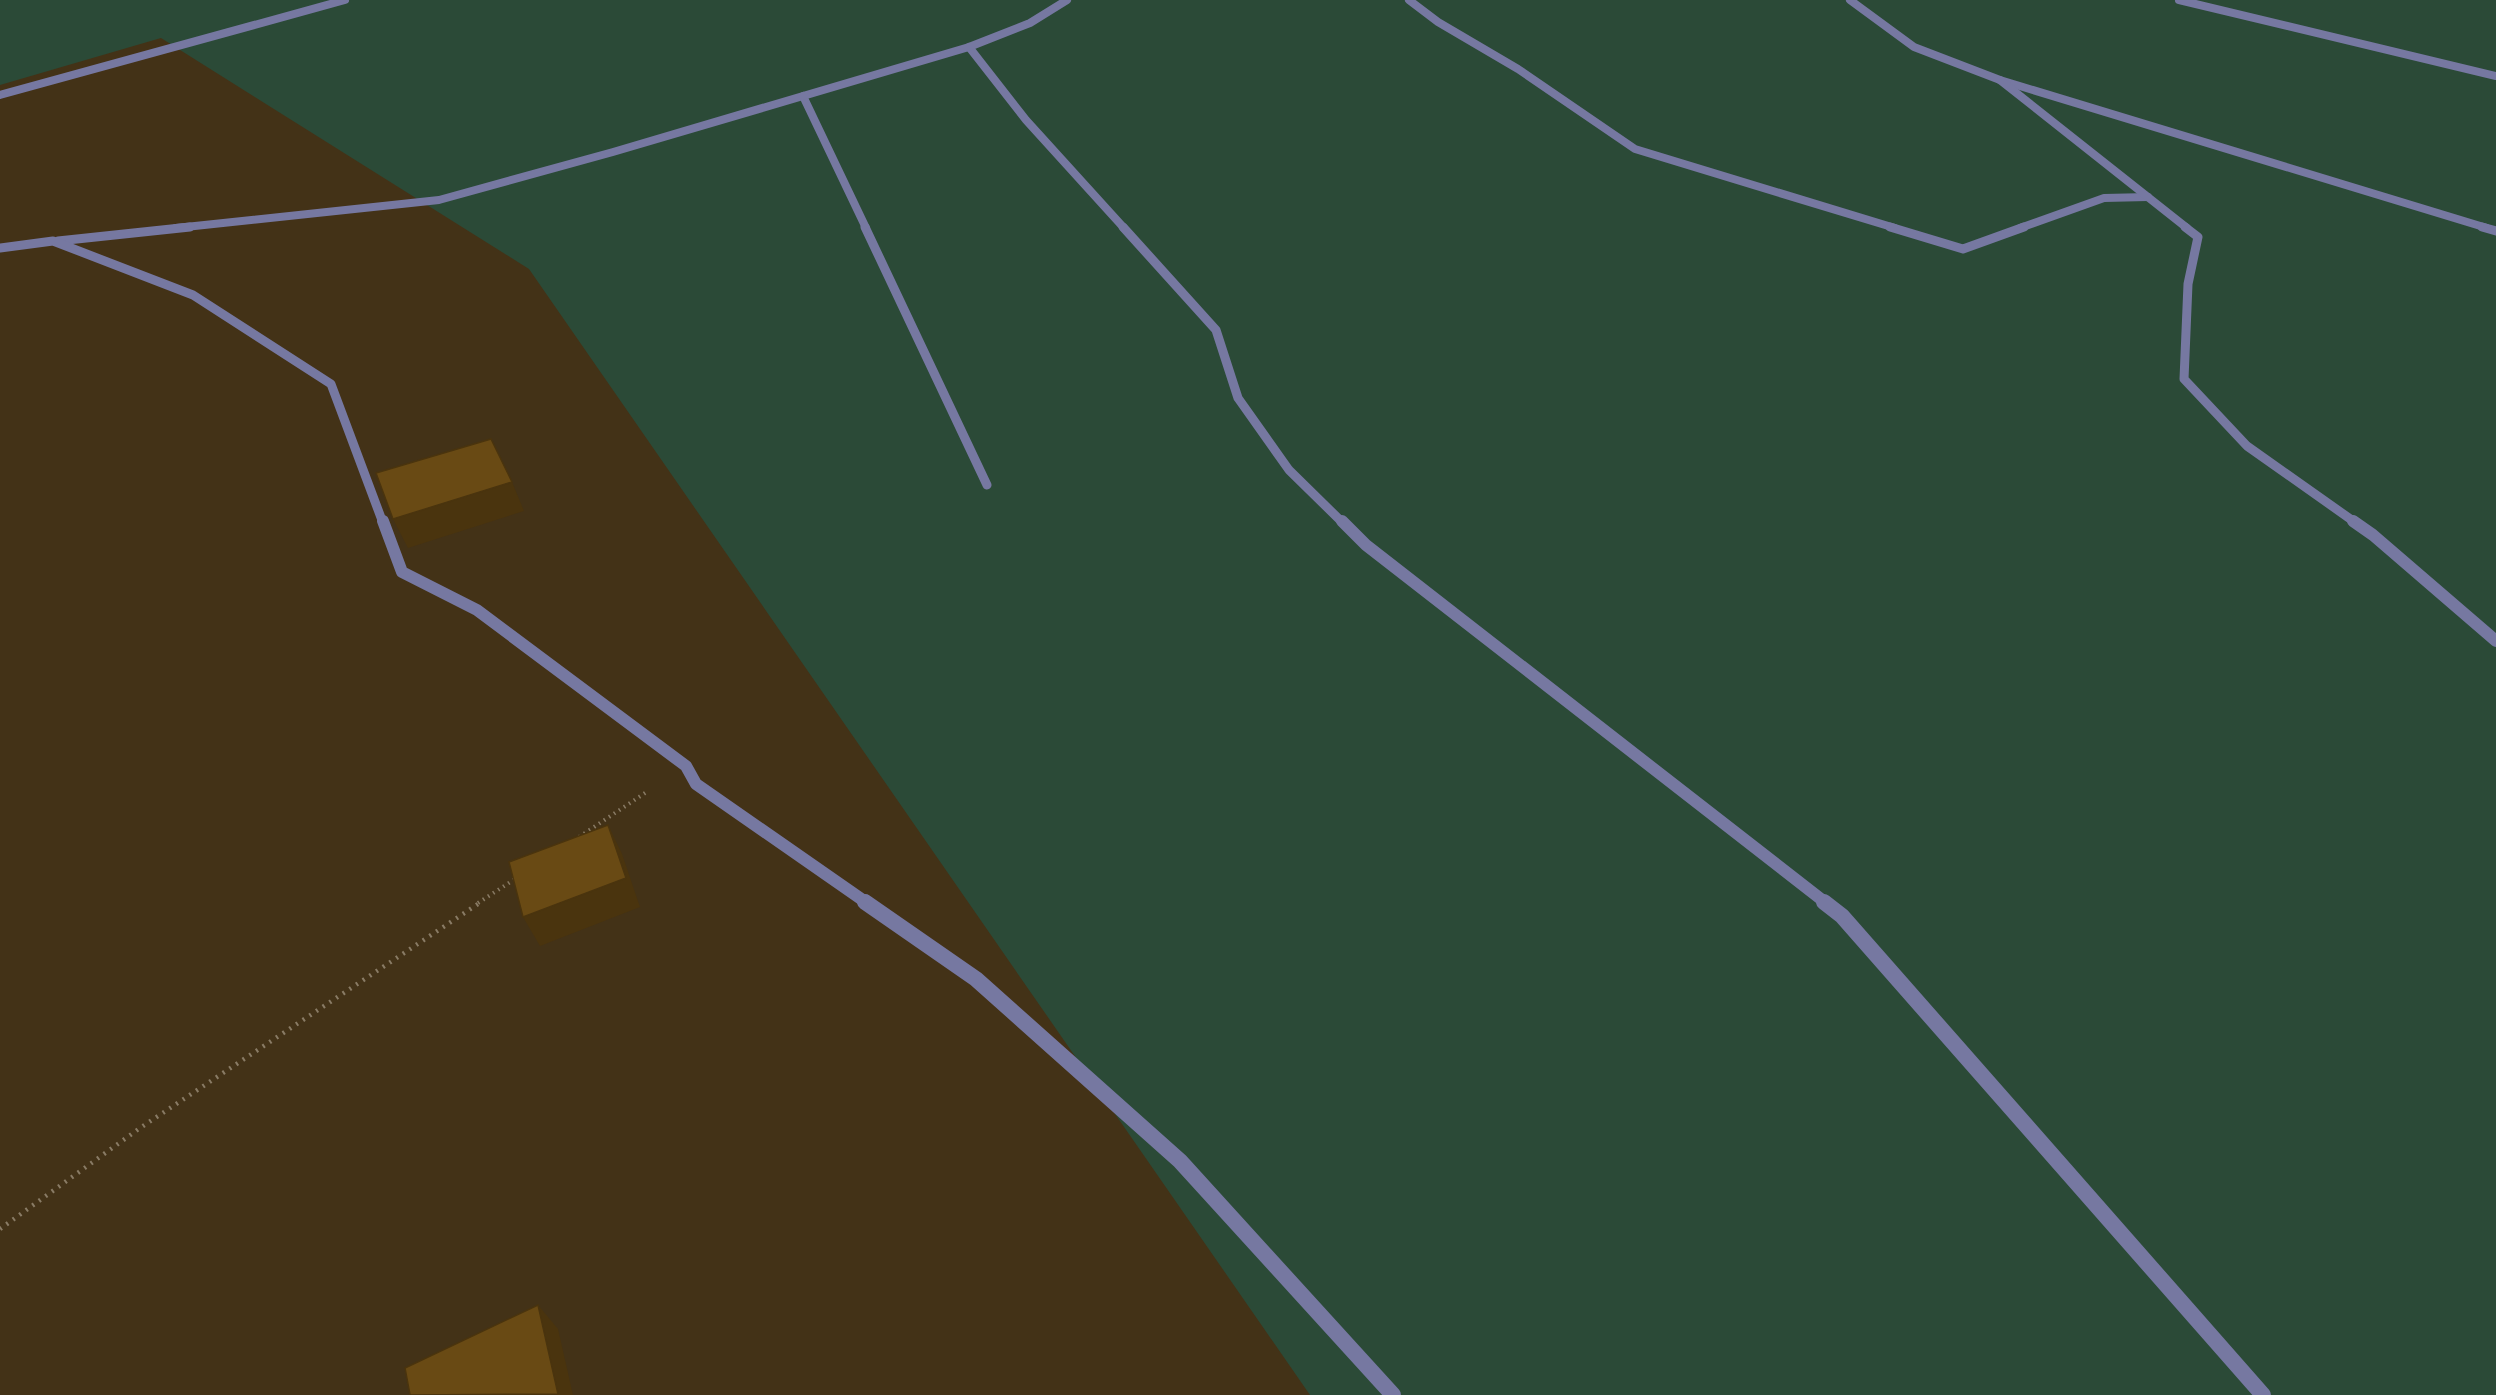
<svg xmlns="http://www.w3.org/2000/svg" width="2496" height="1395" font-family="Montserrat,sans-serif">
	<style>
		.green { fill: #2b4a37 }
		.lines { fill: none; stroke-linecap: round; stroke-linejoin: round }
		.path-far1 { stroke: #897b65; stroke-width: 4; stroke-dasharray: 1.5 4.5; stroke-linecap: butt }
		.path { stroke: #897b65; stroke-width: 4.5; stroke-dasharray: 2 6; stroke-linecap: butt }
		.lane-far3 { stroke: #7678a1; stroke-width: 8 }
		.lane-far2 { stroke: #7678a1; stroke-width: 9 }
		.lane-far1 { stroke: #7678a1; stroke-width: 12 }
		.lane { stroke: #7678a1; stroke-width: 16 }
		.street-far2 { stroke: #7678a1; stroke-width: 8 }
		.street-far1 { stroke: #7678a1; stroke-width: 9 }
		.street { stroke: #7678a1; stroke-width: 12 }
		.shaded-wall { fill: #4a340e }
		.building { fill: #694a14; stroke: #4a340e; stroke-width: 1.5 }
	</style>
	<rect width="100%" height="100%" fill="#433217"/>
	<path class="green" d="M0 0H2496V1395H1310L529 269 161 38 0 85Z"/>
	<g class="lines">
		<g class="path-far1">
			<path d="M579 837 648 791"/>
			<path d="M478 903 518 877"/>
		</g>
		<path class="path" d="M0 1229 140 1128 481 902"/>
		<g class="lane-far3">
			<path d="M1409 0 1438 22 1518 69 1635 149 1895 228"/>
			<path d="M2179 0 2496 76"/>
			<path d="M969 47 1026 120 1124 228"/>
			<path d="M2000 80 2487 228"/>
			<path d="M0 95 345 0"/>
			<path d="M803 96 866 228"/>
			<path d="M176 228 439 200 613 152 969 47 1030 23 1067 0"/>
			<path d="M2020 228 2104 198 2148 197"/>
		</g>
		<g class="lane-far2">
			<path d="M865 227 987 485"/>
			<path d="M1123 227 1216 330 1238 398 1289 470 1343 523"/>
			<path d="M1890 227 1963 249 2024 227"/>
			<path d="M2482 227 2496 231"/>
			<path d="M58 241 190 227"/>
			<path d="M0 248 53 241 193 295 331 384 383 523"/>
		</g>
		<g class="lane-far1">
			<path d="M383 521 402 572 477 610 686 766 696 784 867 903"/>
			<path d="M1342 521 1366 545 1826 903"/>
		</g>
		<g class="lane">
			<path d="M865 902 976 979 1180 1161 1393 1395"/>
			<path d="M1824 902 1842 916 2263 1395"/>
		</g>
		<path class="street-far2" d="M1850 0 1914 47 2000 80 2187 228"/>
		<path class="street-far1" d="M2185 227 2198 237 2188 284 2184 379 2247 446 2356 523"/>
		<path class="street" d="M2353 521 2373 535 2496 641"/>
	</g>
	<g class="shaded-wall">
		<path d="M512 482 524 511 408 548 393 519Z"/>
		<path d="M608 825 622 854 640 907 540 946 523 917Z"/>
		<path d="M538 1305 558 1329 573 1395H557Z"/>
	</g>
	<g class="building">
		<path d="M491 439 512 482 393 519 376 473Z"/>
		<path d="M608 825 626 878 523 917 509 862Z"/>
		<path d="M538 1305 558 1394 410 1395 405 1368Z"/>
	</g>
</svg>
